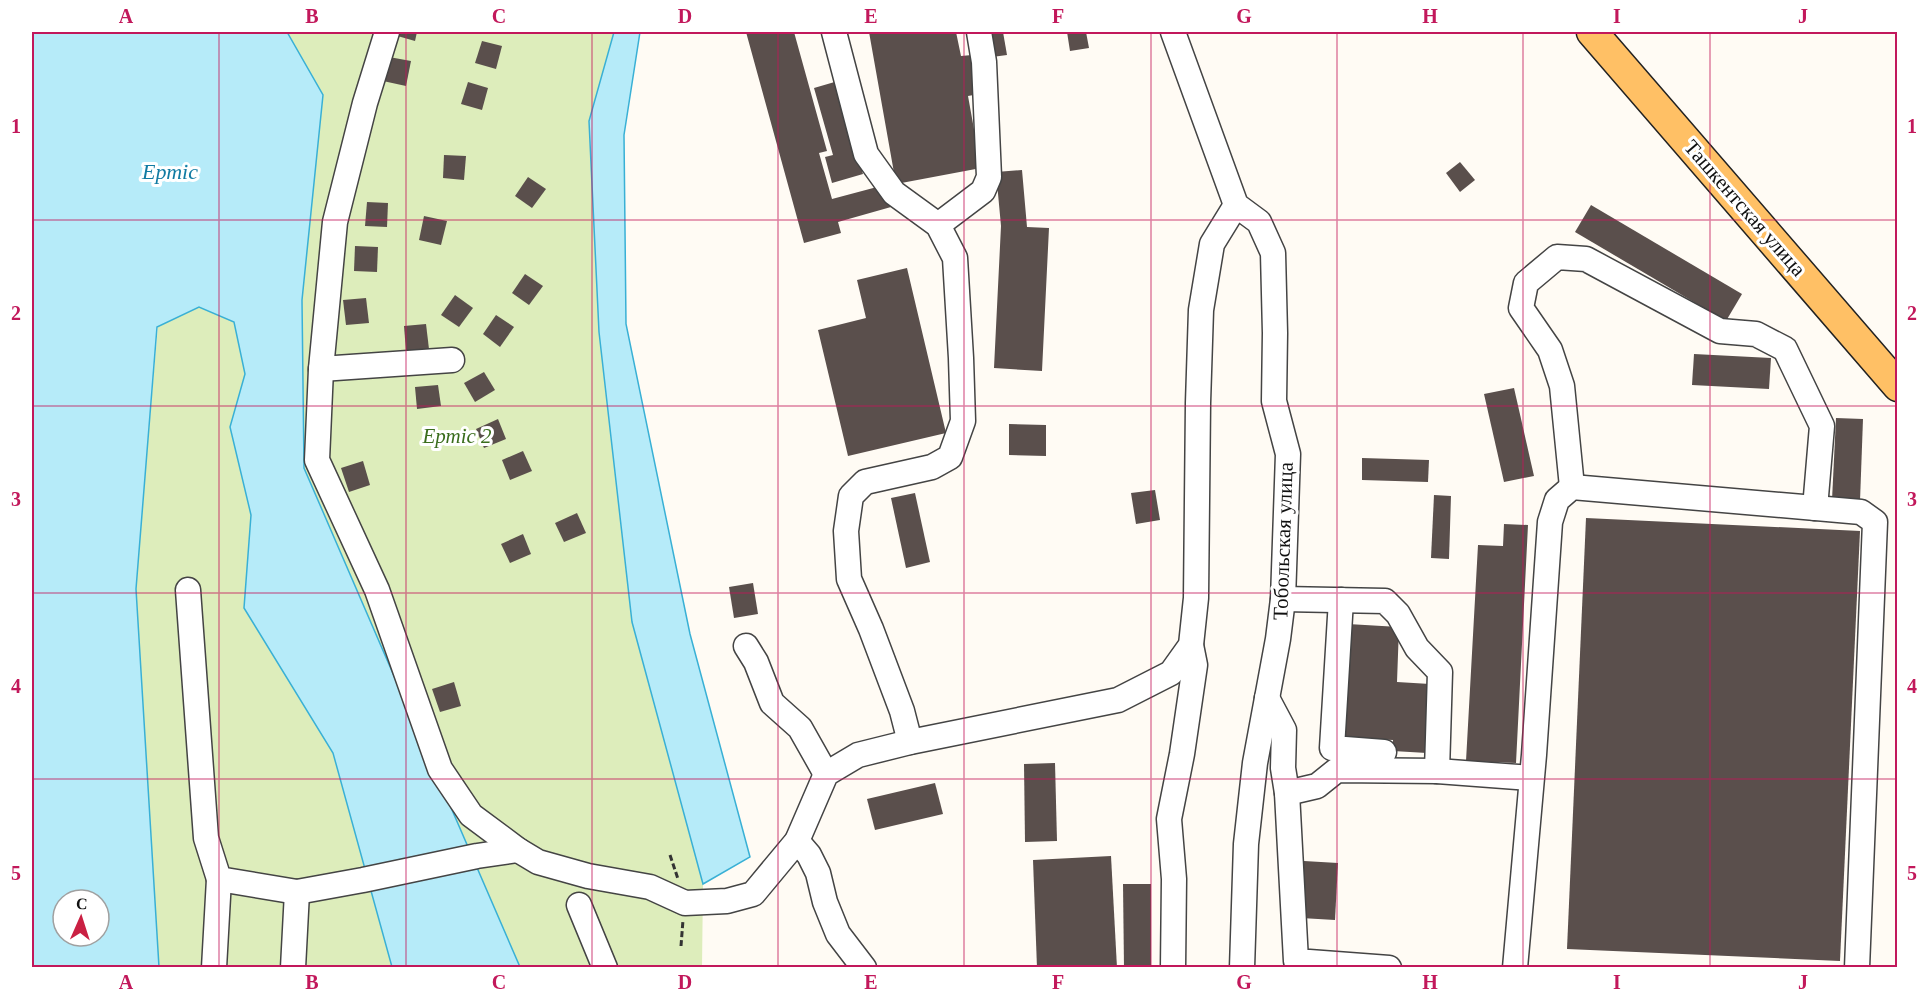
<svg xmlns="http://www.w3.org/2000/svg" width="1929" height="999" font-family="Georgia,serif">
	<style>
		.green { fill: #ddedbb }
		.water { fill: #b6ebf9; stroke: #39b0d5; stroke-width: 1.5; fill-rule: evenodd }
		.building { fill: #5a4f4c }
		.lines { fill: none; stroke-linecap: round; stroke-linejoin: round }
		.minor-casing { stroke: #444; stroke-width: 27 }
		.major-casing { stroke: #222; stroke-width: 33 }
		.path { stroke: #333; stroke-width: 3; stroke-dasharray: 6 3; stroke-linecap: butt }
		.minor { stroke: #fff; stroke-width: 24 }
		.major { stroke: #ffc065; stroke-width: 30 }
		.grid { fill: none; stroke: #c2185b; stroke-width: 1.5; stroke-opacity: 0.55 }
		.labels { text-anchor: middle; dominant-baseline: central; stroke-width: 6; stroke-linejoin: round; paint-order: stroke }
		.street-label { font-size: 21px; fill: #111; stroke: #fff }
		.park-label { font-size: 21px; font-style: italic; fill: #3a6d1c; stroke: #fff }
		.water-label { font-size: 22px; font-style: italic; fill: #117ba3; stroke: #fff }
		.neatline { fill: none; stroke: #c2185b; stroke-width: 2 }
		.grid-label { font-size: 20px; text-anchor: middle; font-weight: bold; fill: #c2185b }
	</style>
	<rect width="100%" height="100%" fill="#fffbf4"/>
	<g class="green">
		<path d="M287 32H614L589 121 599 332 632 622 703 884 702 967H520L304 468 302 300Z"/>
		<path d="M199 307 234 322 245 374 230 427 251 515 244 608 333 752 392 967H159L135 589 158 326Z"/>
	</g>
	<g class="water">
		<path d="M32 32H287L323 95 302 300 304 468 520 967H392L333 753 244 608 251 515 230 427 245 374 234 322 199 307 157 327 136 589 159 967H32ZM63 900H99V936H63Z"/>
		<path d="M614 32H640L624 135 626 324 690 634 750 857 703 884 632 622 599 332 589 121Z"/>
	</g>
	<g class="building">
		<path d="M395 32H417L415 41 394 35Z"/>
		<path d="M746 32H794L827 151 819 153 832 199 877 187 887 193 891 207 838 222 841 233 804 243Z"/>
		<path d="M869 32H956L961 56 972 55 979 94 968 96 981 168 896 184Z"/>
		<path d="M987 32H1003L1007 55 992 57Z"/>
		<path d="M1067 32H1086L1089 48 1070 51Z"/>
		<path d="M482 41 502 46 496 69 475 63Z"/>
		<path d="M389 57 411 61 406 86 383 81Z"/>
		<path d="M838 81 863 174 832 183 825 157 833 155 814 88Z"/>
		<path d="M468 82 488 88 482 110 461 104Z"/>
		<path d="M444 155 466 156 464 180 443 178Z"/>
		<path d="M1460 162 1475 180 1460 192 1446 173Z"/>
		<path d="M1022 170 1027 227 1049 228 1042 371 994 368 1001 226 996 172Z"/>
		<path d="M528 177 546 189 532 208 515 196Z"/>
		<path d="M367 202 388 203 387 227 365 226Z"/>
		<path d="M1591 205 1742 294 1726 321 1575 232Z"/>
		<path d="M424 216 447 221 441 245 419 240Z"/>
		<path d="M355 246 378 247 377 272 354 271Z"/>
		<path d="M907 268 946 433 848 456 818 330 866 318 857 280Z"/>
		<path d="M525 274 543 286 529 305 512 293Z"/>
		<path d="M455 295 473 308 459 327 441 315Z"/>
		<path d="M366 298 369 323 346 325 343 300Z"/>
		<path d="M496 315 514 327 500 347 483 334Z"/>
		<path d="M426 324 429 349 406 351 404 326Z"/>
		<path d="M1694 354 1771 358 1769 389 1692 385Z"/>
		<path d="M484 372 495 390 475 402 464 383Z"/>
		<path d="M438 385 441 406 417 409 415 387Z"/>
		<path d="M1514 388 1534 476 1504 482 1484 394Z"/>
		<path d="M1836 418 1863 419 1860 501 1832 500Z"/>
		<path d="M498 419 506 439 484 448 476 429Z"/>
		<path d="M1009 424 1046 425V456L1009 455Z"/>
		<path d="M523 451 532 471 510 480 502 460Z"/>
		<path d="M1362 458 1429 460 1428 482 1362 480Z"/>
		<path d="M363 461 370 485 349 492 341 468Z"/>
		<path d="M1155 490 1160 520 1136 524 1131 493Z"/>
		<path d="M915 493 930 562 906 568 891 498Z"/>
		<path d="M1434 495 1451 496 1449 559 1431 558Z"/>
		<path d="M577 513 586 533 564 542 555 523Z"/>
		<path d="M1586 518 1860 531 1840 961 1567 949Z"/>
		<path d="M1504 524 1528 525 1516 763 1466 761 1478 545 1503 546Z"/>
		<path d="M523 534 531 554 510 563 501 544Z"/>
		<path d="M753 583 758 614 734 618 729 587Z"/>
		<path d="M1348 624 1399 627 1397 682 1430 684 1427 753 1393 751V740L1343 738Z"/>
		<path d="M454 682 461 706 440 712 432 689Z"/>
		<path d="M1055 763 1057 841 1025 842 1024 764Z"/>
		<path d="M935 783 943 814 875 830 867 799Z"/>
		<path d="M1111 856 1117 968H1037L1033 860Z"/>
		<path d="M1304 861 1338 863 1335 920 1301 918Z"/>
		<path d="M1123 884H1151V968H1124Z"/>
	</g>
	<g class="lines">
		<defs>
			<g id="minor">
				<path d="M387 32 365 103 335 222 321 369 317 460 377 590 440 769 471 815 518 850 538 862 588 876 650 887 685 903 727 901 753 894 797 841 826 774 858 755 910 742 1118 700 1171 673 1191 645 1196 598 1198 403 1201 310 1212 244 1236 205"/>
				<path d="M834 32 866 154 894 193 938 225 955 258 961 358 963 421 950 457 932 467 865 482 851 496 846 531 849 579 871 629 902 711 910 742"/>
				<path d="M1173 32 1236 205 1259 222 1273 253 1275 333 1274 401 1288 454 1283 599 1278 639 1255 763 1246 844 1242 968"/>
				<path d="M938 225 983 191 989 177 984 62 979 32"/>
				<path d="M321 369 452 360"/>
				<path d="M1572 487 1562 386 1550 350 1521 308 1526 283 1557 257 1586 259 1720 331 1756 334 1785 349 1822 426 1815 508"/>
				<path d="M188 590 206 838 219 879 297 892 363 880 477 856 518 850"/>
				<path d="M1283 599 1385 601 1398 614 1417 648 1440 672 1437 771"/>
				<path d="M1341 600 1332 748 1384 752"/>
				<path d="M746 646 756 662 772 703 800 728 826 774"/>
				<path d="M1267 698 1284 730 1283 768 1287 793"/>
				<path d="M797 841 809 855 818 873 825 902 838 934 864 968"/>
				<path d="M579 905 605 968"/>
				<path d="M214 968 219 879"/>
				<path d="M293 968 297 892"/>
				<path d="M1173 968 1174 879 1169 819 1182 754 1195 665 1191 645"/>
				<path d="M1389 968 1296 961 1287 793 1317 786 1337 770 1437 771 1531 778"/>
				<path d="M1515 968 1534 755 1550 522 1557 500 1572 487 1861 512 1875 522 1857 968"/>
			</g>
			<path id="major" d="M1592 32 1898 386"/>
		</defs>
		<use href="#minor" class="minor-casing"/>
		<use href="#major" class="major-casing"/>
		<g class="path">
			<path d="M670 855 678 879"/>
			<path d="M681 946 683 920"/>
		</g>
		<use href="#minor" class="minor"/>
		<use href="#major" class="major"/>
	</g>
	<path class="grid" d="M219 32V968M406 32V968M592 32V968M778 32V968M964 32V968M1151 32V968M1337 32V968M1523 32V968M1710 32V968M32 220H1898M32 406H1898M32 593H1898M32 779H1898"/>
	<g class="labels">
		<g class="street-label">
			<text transform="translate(1745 208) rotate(49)">Ташкентская улица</text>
			<text transform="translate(1283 541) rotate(-88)">Тобольская улица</text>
		</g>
		<g class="park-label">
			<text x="457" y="436">Ертіс 2</text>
		</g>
		<g class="water-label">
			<text x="170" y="171">Ертіс</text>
		</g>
	</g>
	<rect width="1929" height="999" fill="none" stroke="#ffffff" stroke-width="66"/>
	<g transform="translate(81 918) rotate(3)"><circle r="28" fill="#ffffff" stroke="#a0a0a0" stroke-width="1.5"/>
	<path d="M0-4.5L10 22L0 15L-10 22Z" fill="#ca2043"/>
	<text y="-9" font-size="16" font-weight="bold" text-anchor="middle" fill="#111111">С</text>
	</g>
	<rect x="33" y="33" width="1863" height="933" class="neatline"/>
	<g class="grid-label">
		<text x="126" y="23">A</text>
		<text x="312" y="23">B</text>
		<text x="499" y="23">C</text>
		<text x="685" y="23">D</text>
		<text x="871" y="23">E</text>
		<text x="1058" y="23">F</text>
		<text x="1244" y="23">G</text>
		<text x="1430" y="23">H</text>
		<text x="1617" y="23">I</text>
		<text x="1803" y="23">J</text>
		<text x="16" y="133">1</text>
		<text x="1912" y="133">1</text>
		<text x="16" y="320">2</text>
		<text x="1912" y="320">2</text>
		<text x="16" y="506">3</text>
		<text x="1912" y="506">3</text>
		<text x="16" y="693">4</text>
		<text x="1912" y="693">4</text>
		<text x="16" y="880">5</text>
		<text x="1912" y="880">5</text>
		<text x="126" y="989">A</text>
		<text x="312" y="989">B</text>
		<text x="499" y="989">C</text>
		<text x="685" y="989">D</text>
		<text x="871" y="989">E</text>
		<text x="1058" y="989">F</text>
		<text x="1244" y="989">G</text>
		<text x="1430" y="989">H</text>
		<text x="1617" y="989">I</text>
		<text x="1803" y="989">J</text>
	</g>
</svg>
